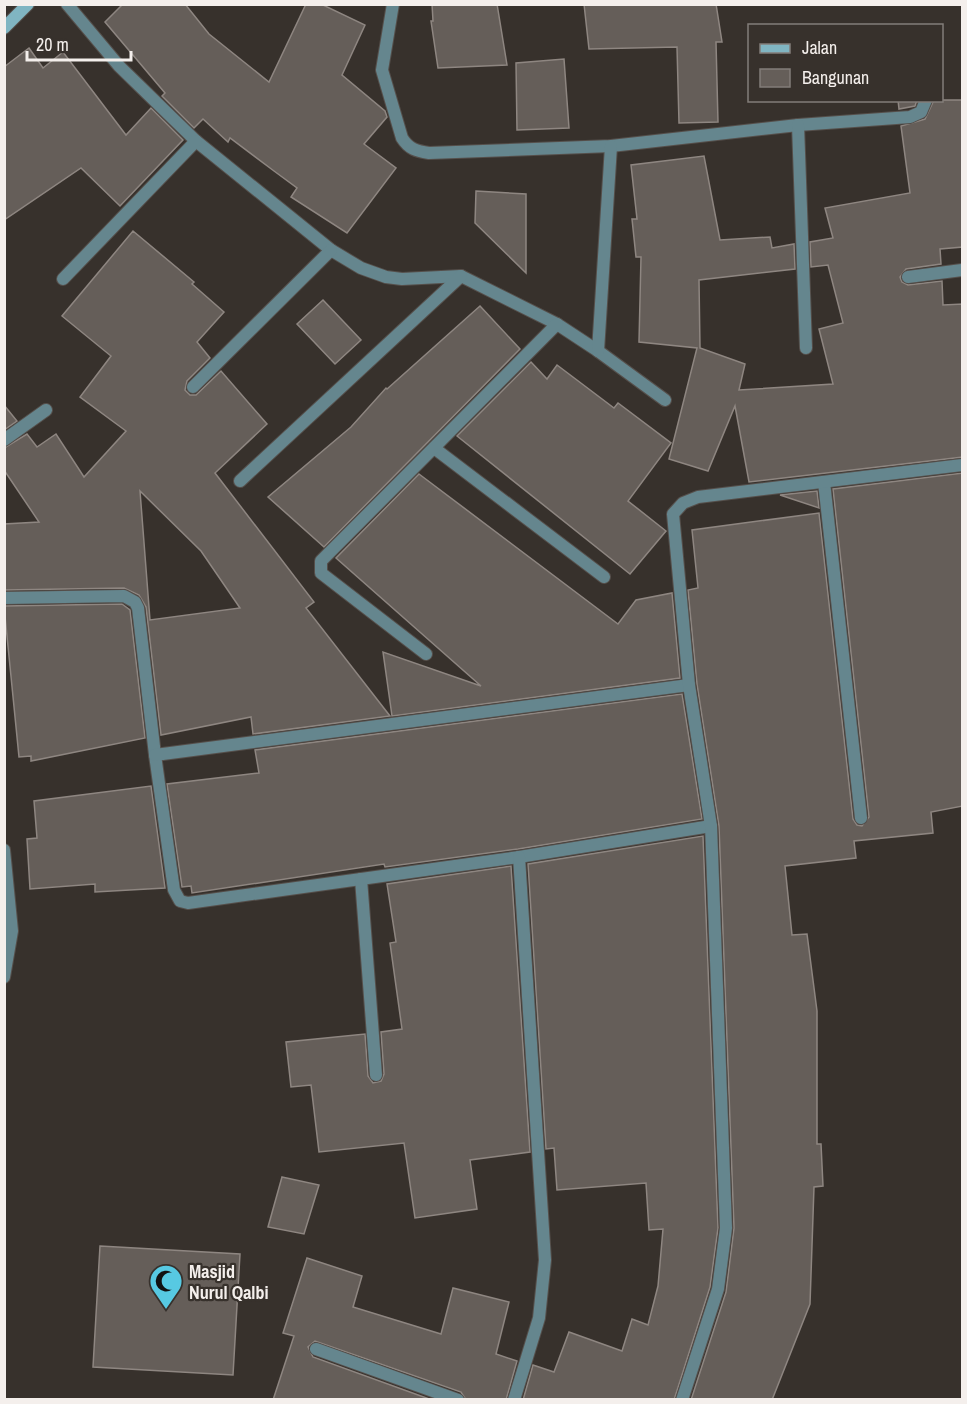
<svg xmlns="http://www.w3.org/2000/svg" width="967" height="1404" font-family="'Archivo Narrow',sans-serif">
	<style>
		.building { fill: #655e59; stroke: #8e8681; stroke-width: 1.5; fill-rule: evenodd }
		.lines { fill: none; stroke-linecap: round; stroke-linejoin: round }
		.minor-casing { stroke: #554f4b; stroke-width: 14 }
		.secondary-casing { stroke: #554f4b; stroke-width: 14 }
		.minor { stroke: #65868e; stroke-width: 12 }
		.secondary { stroke: #80b5c2; stroke-width: 12 }
		.labels { text-anchor: middle; dominant-baseline: central; stroke-width: 4.5; stroke-linejoin: round; paint-order: stroke }
		.poi-label { font-size: 18px; font-weight: bold; fill: #f4efec; stroke: #37312c; text-anchor: start }
	</style>
	<rect width="100%" height="100%" fill="#37312c"/>
	<g class="building">
		<path d="M123 4H185L209 34 269 82 306 4H321L365 25 342 75 385 111 387 117 364 144 396 168 347 233 291 197 297 188 274 171 230 138 228 142 203 119 194 128 162 96 165 93 105 22Z"/>
		<path d="M432 4H497L507 65 438 68 431 21H433Z"/>
		<path d="M584 4H716L722 42H716L718 122 679 123 677 47 589 49Z"/>
		<path d="M29 48 43 68 63 52 126 135 151 108 183 140 120 206 81 168 4 220V67Z"/>
		<path d="M564 59 569 128 517 130 516 63Z"/>
		<path d="M898 100H917L915 106 899 109Z"/>
		<path d="M934 100H963V247L940 249 941 264 906 269 900 277 902 282 908 285 942 281 943 305 963 304V457L749 482 735 406 708 471 669 459 697 348 639 342 641 257H636L632 219H637L631 165 704 156 720 240 770 237 772 248 794 244 795 269 699 280 700 348 745 364 739 390 833 384 819 329 843 323 828 265 811 267 810 242 833 238 825 208 910 193 901 126 925 119Z"/>
		<path d="M476 191 526 194V273L475 223Z"/>
		<path d="M133 231 194 282 192 284 224 312 197 342 210 358 187 381 185 390 190 395H196L221 371 267 424 215 473 314 602 306 608 390 716 253 734 251 717 161 735 146 607 139 595 124 588 4 590V524L39 522 4 470V448L27 434 37 447 56 434 84 477 126 431 80 397 111 356 62 316ZM140 491 201 551 240 608 150 620Z"/>
		<path d="M323 300 361 340 335 364 297 324Z"/>
		<path d="M480 306 520 349 324 547 268 497 351 427 386 388 387 389Z"/>
		<path d="M531 362 547 379 557 365 614 408 618 403 671 443 628 501 666 531 630 574 457 436Z"/>
		<path d="M4 405 17 421 4 430Z"/>
		<path d="M963 473V806L931 812 933 833 854 841 856 858 785 866 792 935 807 934 817 1011V1144H821L823 1186 814 1187 810 1304 772 1400H691L726 1292 734 1228 719 826 697 684 688 590 698 588 692 530 819 513 853 819 857 825 862 826 869 817 833 489Z"/>
		<path d="M419 474 618 624 636 600 672 593 680 678 392 716 383 652 481 686 336 558Z"/>
		<path d="M817 491 819 508 780 495Z"/>
		<path d="M122 604 130 610 145 738 31 761V756L19 757 4 606Z"/>
		<path d="M682 694 702 819 518 849 385 867 384 864 192 893 191 886 182 887 167 784 259 773 255 750Z"/>
		<path d="M151 786 165 888 95 892V884L30 889 27 839 37 838 34 801Z"/>
		<path d="M703 836 718 1228 710 1287 674 1400H523L533 1365 554 1372 569 1332 622 1351 632 1319 648 1325 658 1286 663 1229 649 1230 646 1183 557 1190 554 1148 546 1149 528 864Z"/>
		<path d="M511 866 530 1152 470 1160 477 1209 415 1218 404 1143 319 1152 311 1085 291 1087 286 1042 365 1034 368 1076 373 1083 381 1081 384 1074 381 1032 402 1029 390 943 396 942 387 884Z"/>
		<path d="M282 1177 319 1185 304 1234 268 1227Z"/>
		<path d="M100 1246 240 1254 233 1375 93 1367Z"/>
		<path d="M307 1258 362 1276 353 1307 441 1334 453 1288 509 1302 496 1354 517 1361 506 1400H466L461 1392 315 1341 308 1347 313 1357 432 1400H273L294 1336 283 1333Z"/>
	</g>
	<g class="lines">
		<defs>
			<g id="minor">
				<path d="M67 4 119 66 196 141 331 250 361 268 386 277 402 279 461 276 557 324 598 351 665 400"/>
				<path d="M393 4 382 70 402 138C409 149 416 151 429 153L611 146 798 125 910 117 921 112 926 100"/>
				<path d="M798 125 806 348"/>
				<path d="M908 277 962 270"/>
				<path d="M63 279 196 141"/>
				<path d="M598 351 611 146"/>
				<path d="M193 387 331 250"/>
				<path d="M4 440 46 410"/>
				<path d="M434 448 604 577"/>
				<path d="M240 481 461 276"/>
				<path d="M824 482 861 818"/>
				<path d="M4 598 124 596 135 602 138 608 155 755 174 890 180 901 188 903 519 857 711 826"/>
				<path d="M426 654 321 573V561L557 324"/>
				<path d="M155 755 689 685"/>
				<path d="M4 850 12 931 4 977"/>
				<path d="M361 879 376 1075"/>
				<path d="M316 1349 458 1400"/>
				<path d="M514 1400 539 1318 545 1260 519 857"/>
				<path d="M682 1400 718 1289 726 1228 711 826 689 685 673 514 683 503 698 497 962 465"/>
			</g>
			<path id="secondary" d="M4 28 28 4"/>
		</defs>
		<use href="#minor" class="minor-casing"/>
		<use href="#secondary" class="secondary-casing"/>
		<use href="#minor" class="minor"/>
		<use href="#secondary" class="secondary"/>
	</g>
	<defs>
		<symbol id="mosque-pin" viewBox="-11 -11 22 30"><path d="M0 17L-7.5 6A9.5 9.5 0 1 1 7.5 6Z" fill="#57c9e2" stroke="#37312c"/><path d="M3.5-4.9A6 6 0 1 0 3.5 4.9A5 5 0 1 1 3.5-4.9Z" fill="#111"/></symbol>
	</defs>
	<g fill-rule="evenodd">
		<use href="#mosque-pin" x="147" y="1262" width="38" height="52"/>
	</g>
	<g class="labels">
		<g class="poi-label">
			<text x="189" y="1271">Masjid<tspan x="189" dy="21">Nurul Qalbi</tspan></text>
		</g>
	</g>
	<rect width="967" height="1404" fill="none" stroke="#f4efec" stroke-width="12"/>
	<rect x="748" y="24" width="195" height="78" fill="#37312c" stroke="#837d79" stroke-width="1.5"/>
	<rect x="760" y="44" width="30" height="9" fill="#80b5c2" stroke="#837d79" stroke-width="1.5"/>
	<text x="802" y="54" font-size="18" fill="#f4efec">Jalan</text>
	<rect x="760" y="69" width="30" height="18" fill="#655e59" stroke="#837d79" stroke-width="1.5"/>
	<text x="802" y="84" font-size="18" fill="#f4efec">Bangunan</text>
	<path d="M27 51v9h104v-9" fill="none" stroke="#f4efec" stroke-width="3"/>
	<text x="36" y="51" font-size="18" fill="#f4efec" stroke="#37312c" stroke-width="4.5" paint-order="stroke">20 m</text>
</svg>
